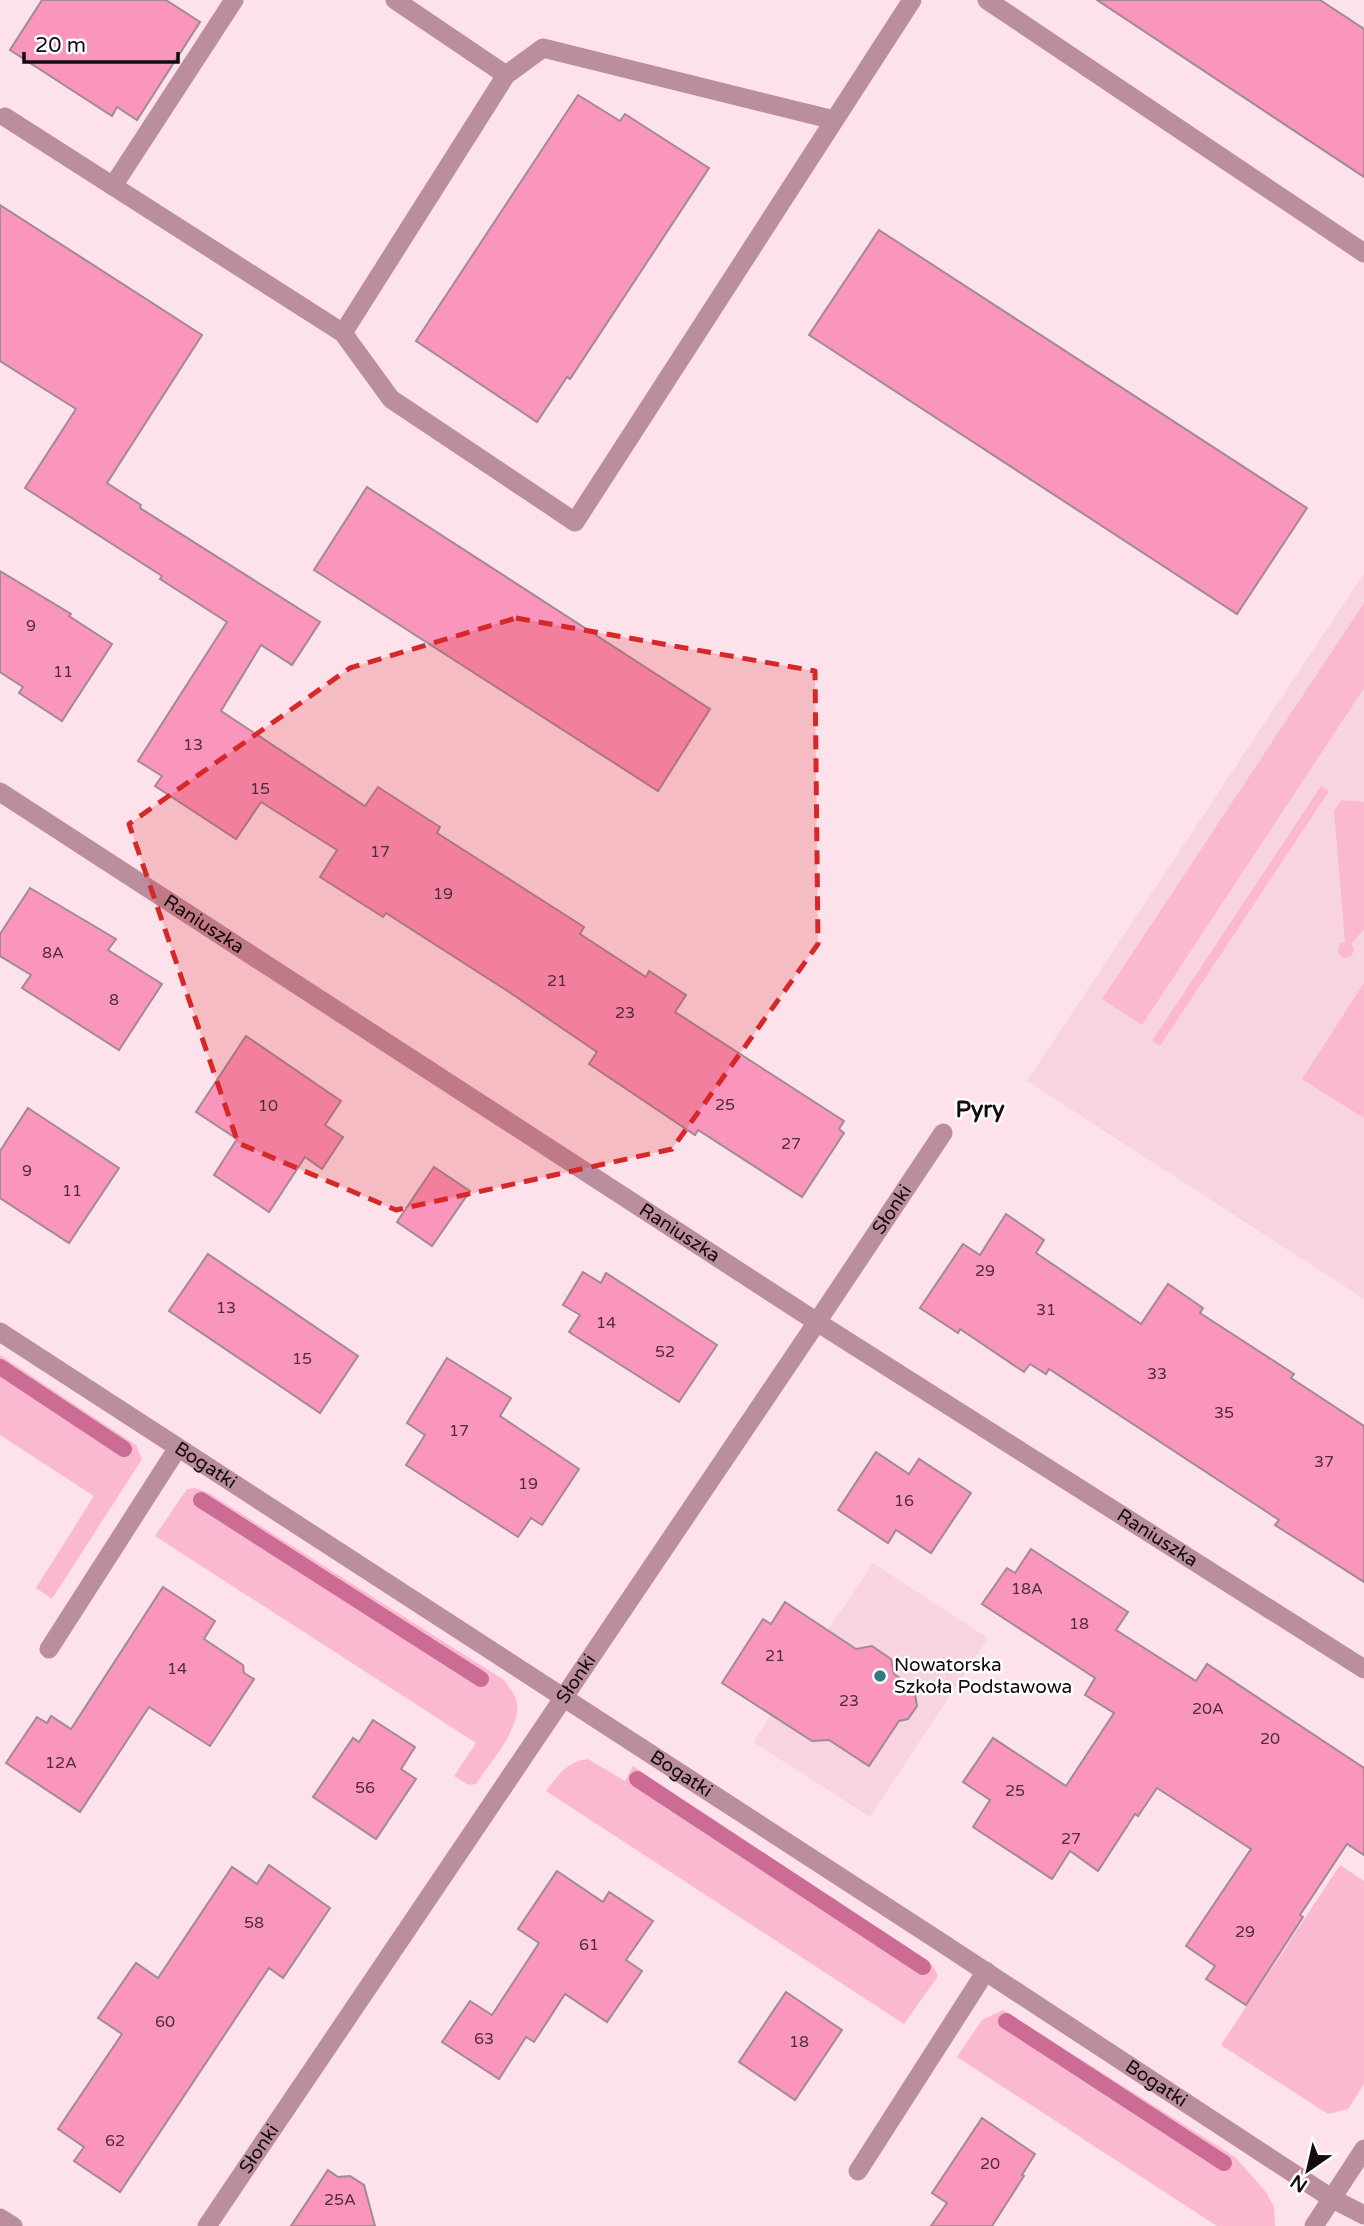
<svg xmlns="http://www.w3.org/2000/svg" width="1364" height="2226" font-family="'Varela Round',sans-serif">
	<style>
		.built { fill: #f7d4e0 }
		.green { fill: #fbb8d1 }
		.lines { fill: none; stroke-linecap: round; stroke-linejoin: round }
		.stream { stroke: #cc6c94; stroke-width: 16 }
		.building { fill: #fa95bd; stroke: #a28a92; stroke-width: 2 }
		.service { stroke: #bb8e9f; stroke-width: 19 }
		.minor { stroke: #bb8e9f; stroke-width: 19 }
		.marked { fill: #d62828; fill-opacity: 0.2; stroke: #d62828; stroke-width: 5; stroke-dasharray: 14 9; stroke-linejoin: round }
		.poi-dot { fill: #337b83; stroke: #fff; stroke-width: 2.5 }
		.labels { text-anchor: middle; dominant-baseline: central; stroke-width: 5; stroke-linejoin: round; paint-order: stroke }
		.number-label { font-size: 16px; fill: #4d2e3a }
		.street-label { font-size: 19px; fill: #130b0e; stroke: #fff }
		.poi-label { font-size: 19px; fill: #130b0e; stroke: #fff; text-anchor: start }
		.quarter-label { font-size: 23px; font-weight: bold; fill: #130b0e; stroke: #fff }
	</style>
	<rect width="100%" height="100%" fill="#fde2ec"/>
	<g class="built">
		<path d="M1364 573V1299L1027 1081Z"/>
		<path d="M873 1563 988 1638 870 1817 753 1742Z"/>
	</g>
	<g class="green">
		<path d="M1364 603V688L1142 1025 1102 999Z"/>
		<path d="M1321 786 1329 791 1160 1046 1152 1041Z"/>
		<path d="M1341 800 1364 802V929L1351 944 1354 949 1352 955 1346 958 1340 956 1338 950 1340 944 1345 942 1334 811Z"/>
		<path d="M1364 983V1118L1302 1079Z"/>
		<path d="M0 1355 136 1445 142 1459 52 1599 36 1588 94 1496 0 1435Z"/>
		<path d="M195 1488 207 1492 504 1680C508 1686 514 1693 516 1699 524 1726 490 1762 476 1784L469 1785 454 1776 476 1743 155 1536 187 1489Z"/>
		<path d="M588 1759 625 1781 633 1766 933 1966 938 1976 904 2024 546 1791C558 1775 567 1762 588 1759Z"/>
		<path d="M1340 1865 1364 1881V2084L1348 2109 1328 2114 1221 2045Z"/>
		<path d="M1003 2010 1235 2157 1266 2192 1274 2207 1275 2226H1217L957 2057 982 2020Z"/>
	</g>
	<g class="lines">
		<g class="stream">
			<path d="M0 1367 124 1449"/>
			<path d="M201 1500 481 1679"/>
			<path d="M637 1779 923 1967"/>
			<path d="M1006 2021 1224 2163"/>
		</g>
	</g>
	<g class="building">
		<path d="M42 0H166L200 22 137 120 117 107 112 116 10 50Z"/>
		<path d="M1097 0H1320L1364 29V177Z"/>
		<path d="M578 95 620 121 625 114 709 168 570 379 567 377 537 422 416 341Z"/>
		<path d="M0 205 202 335 107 483 141 505 140 508 320 622 292 665 261 645 221 711 365 806 378 787 440 827 437 833 584 927 580 934 646 977 649 971 686 995 675 1012 844 1121 839 1129 844 1133 802 1197 698 1130 695 1135 589 1064 597 1052 509 992 386 913 383 917 320 877 337 850 261 802 236 839 155 786 162 776 138 761 227 622 160 579 162 576 25 488 76 409 0 361Z"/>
		<path d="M879 230 1307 508 1237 614 809 335Z"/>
		<path d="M367 487 710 709 658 791 314 570Z"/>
		<path d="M0 571 71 614 69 616 112 644 62 721 19 693 23 687 0 672Z"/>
		<path d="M30 888 116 939 108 950 162 984 119 1050 22 988 31 975 0 956V934Z"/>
		<path d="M246 1036 341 1101 325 1125 343 1137 322 1169 305 1157 269 1212 214 1175 237 1139 196 1112Z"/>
		<path d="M28 1108 119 1168 69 1243 0 1198V1151Z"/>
		<path d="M434 1167 470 1191 432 1246 397 1222Z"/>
		<path d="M1006 1214 1044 1240 1036 1253 1141 1324 1168 1284 1203 1308 1200 1313 1294 1374 1291 1378 1364 1426V1582L1275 1525 1279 1520 1049 1369 1046 1374 1030 1364 1024 1372 960 1329 958 1333 920 1308 963 1244 980 1255Z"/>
		<path d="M208 1254 358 1356 320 1413 169 1311Z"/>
		<path d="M583 1272 601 1283 606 1273 717 1345 679 1402 569 1332 580 1315 563 1305Z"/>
		<path d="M447 1358 511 1398 500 1416 579 1469 542 1525 531 1518 518 1537 406 1465 425 1435 407 1423Z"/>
		<path d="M876 1452 909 1474 919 1459 971 1493 931 1553 896 1530 888 1543 838 1510Z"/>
		<path d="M1031 1549 1128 1612 1116 1630 1196 1681 1207 1664 1364 1768V1855L1347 1844 1300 1915 1303 1917 1246 2005 1206 1979 1215 1966 1186 1946 1251 1849 1157 1788 1138 1816 1135 1814 1098 1871 1070 1851 1052 1879 973 1827 990 1800 963 1782 993 1738 1066 1786 1114 1713 1085 1695 1095 1678 982 1604 1007 1568 1015 1573Z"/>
		<path d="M163 1587 215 1621 204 1639 243 1665 244 1673 254 1679 210 1746 149 1707 80 1812 6 1763 37 1717 47 1723 51 1716 71 1729Z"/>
		<path d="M785 1602 856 1649 872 1646 891 1659 894 1674 914 1687 917 1706 908 1719 899 1721 869 1766 829 1740 812 1741 722 1683 763 1619 771 1624Z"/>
		<path d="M373 1720 415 1747 401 1769 416 1779 376 1839 313 1797 353 1738 359 1742Z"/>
		<path d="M269 1865 330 1908 283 1978 269 1968 120 2192 74 2161 84 2147 58 2129 122 2034 98 2018 136 1963 158 1978 232 1867 257 1884Z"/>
		<path d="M557 1871 603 1902 609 1892 653 1921 626 1960 642 1971 607 2022 565 1994 534 2042 526 2037 499 2079 442 2042 470 2001 492 2015 539 1943 518 1929Z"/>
		<path d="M786 1992 842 2030 795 2100 739 2062Z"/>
		<path d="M982 2118 1035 2154 1022 2175 1024 2176 992 2226H931L947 2203 932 2193Z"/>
		<path d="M328 2170 338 2177 350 2176 364 2185 375 2226H291Z"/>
	</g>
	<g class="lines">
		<g class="service">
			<path d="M987 0 1364 253"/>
			<path d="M506 75 543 48 834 120"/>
			<path d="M5 117 343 333 391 399 575 522 912 0"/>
			<path d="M113 186 234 0"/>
			<path d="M343 333 506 75 395 0"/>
			<path id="s1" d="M817 1322 943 1133"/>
			<path d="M49 1649 177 1449"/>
			<path d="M858 2171 986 1971"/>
		</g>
		<g class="minor">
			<path id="s2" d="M0 792 817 1322 1364 1669"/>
			<path id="s3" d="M0 1332 939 1941 1331 2198 1364 2215"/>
			<path d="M0 2218 13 2226"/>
			<path id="s4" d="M207 2226 817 1322"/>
			<path d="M1314 2226 1364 2149"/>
		</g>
	</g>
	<path class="marked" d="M516 618 815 671 818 944 672 1149 396 1210 238 1143 129 824 350 668Z"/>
	<circle class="poi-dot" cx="880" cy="1676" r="7"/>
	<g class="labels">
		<g class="number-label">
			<text x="31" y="626">9</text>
			<text x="63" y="672">11</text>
			<text x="193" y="745">13</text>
			<text x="260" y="789">15</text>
			<text x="380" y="852">17</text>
			<text x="443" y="894">19</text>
			<text x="53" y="953">8A</text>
			<text x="557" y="981">21</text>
			<text x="114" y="1000">8</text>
			<text x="625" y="1013">23</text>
			<text x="725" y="1105">25</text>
			<text x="268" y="1106">10</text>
			<text x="791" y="1144">27</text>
			<text x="27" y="1171">9</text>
			<text x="72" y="1191">11</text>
			<text x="985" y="1271">29</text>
			<text x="226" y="1308">13</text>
			<text x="1046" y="1310">31</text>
			<text x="606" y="1323">14</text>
			<text x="665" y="1352">52</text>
			<text x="302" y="1359">15</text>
			<text x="1157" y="1374">33</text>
			<text x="1224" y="1413">35</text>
			<text x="459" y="1431">17</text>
			<text x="1324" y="1462">37</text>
			<text x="528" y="1484">19</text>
			<text x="904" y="1501">16</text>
			<text x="1027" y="1589">18A</text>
			<text x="1079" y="1624">18</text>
			<text x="775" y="1656">21</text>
			<text x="177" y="1669">14</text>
			<text x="849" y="1701">23</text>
			<text x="1208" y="1709">20A</text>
			<text x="1270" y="1739">20</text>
			<text x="61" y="1763">12A</text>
			<text x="365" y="1788">56</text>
			<text x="1015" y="1791">25</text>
			<text x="1071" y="1839">27</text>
			<text x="254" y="1923">58</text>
			<text x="1245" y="1932">29</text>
			<text x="589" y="1945">61</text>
			<text x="165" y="2022">60</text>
			<text x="484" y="2039">63</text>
			<text x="799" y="2042">18</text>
			<text x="115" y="2141">62</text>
			<text x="990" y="2164">20</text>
			<text x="340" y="2200">25A</text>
		</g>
		<g class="street-label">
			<text stroke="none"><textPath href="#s2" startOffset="243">Raniuszka</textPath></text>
			<text stroke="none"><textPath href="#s1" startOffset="135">Słonki</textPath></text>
			<text stroke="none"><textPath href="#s2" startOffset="810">Raniuszka</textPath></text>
			<text stroke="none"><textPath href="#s3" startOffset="245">Bogatki</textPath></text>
			<text stroke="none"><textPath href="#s2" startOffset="1377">Raniuszka</textPath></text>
			<text stroke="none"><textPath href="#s4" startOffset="660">Słonki</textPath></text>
			<text stroke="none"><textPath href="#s3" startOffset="812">Bogatki</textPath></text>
			<text stroke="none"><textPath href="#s3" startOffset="1379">Bogatki</textPath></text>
			<text stroke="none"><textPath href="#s4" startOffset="93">Słonki</textPath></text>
		</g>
		<g class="poi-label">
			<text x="894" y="1665">Nowatorska<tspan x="894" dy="22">Szkoła Podstawowa</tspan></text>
		</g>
		<g class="quarter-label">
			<text x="980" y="1110">Pyry</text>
		</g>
	</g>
	<g transform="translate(1308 2170) rotate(214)" stroke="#ffffff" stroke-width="5" paint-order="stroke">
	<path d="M0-5L12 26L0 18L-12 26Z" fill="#130b0e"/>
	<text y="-10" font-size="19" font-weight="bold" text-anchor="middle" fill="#130b0e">N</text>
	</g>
	<path d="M24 52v10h154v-10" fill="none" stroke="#130b0e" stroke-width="3.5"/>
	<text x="35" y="52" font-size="21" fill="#130b0e" stroke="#ffffff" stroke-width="5" paint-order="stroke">20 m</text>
</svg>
